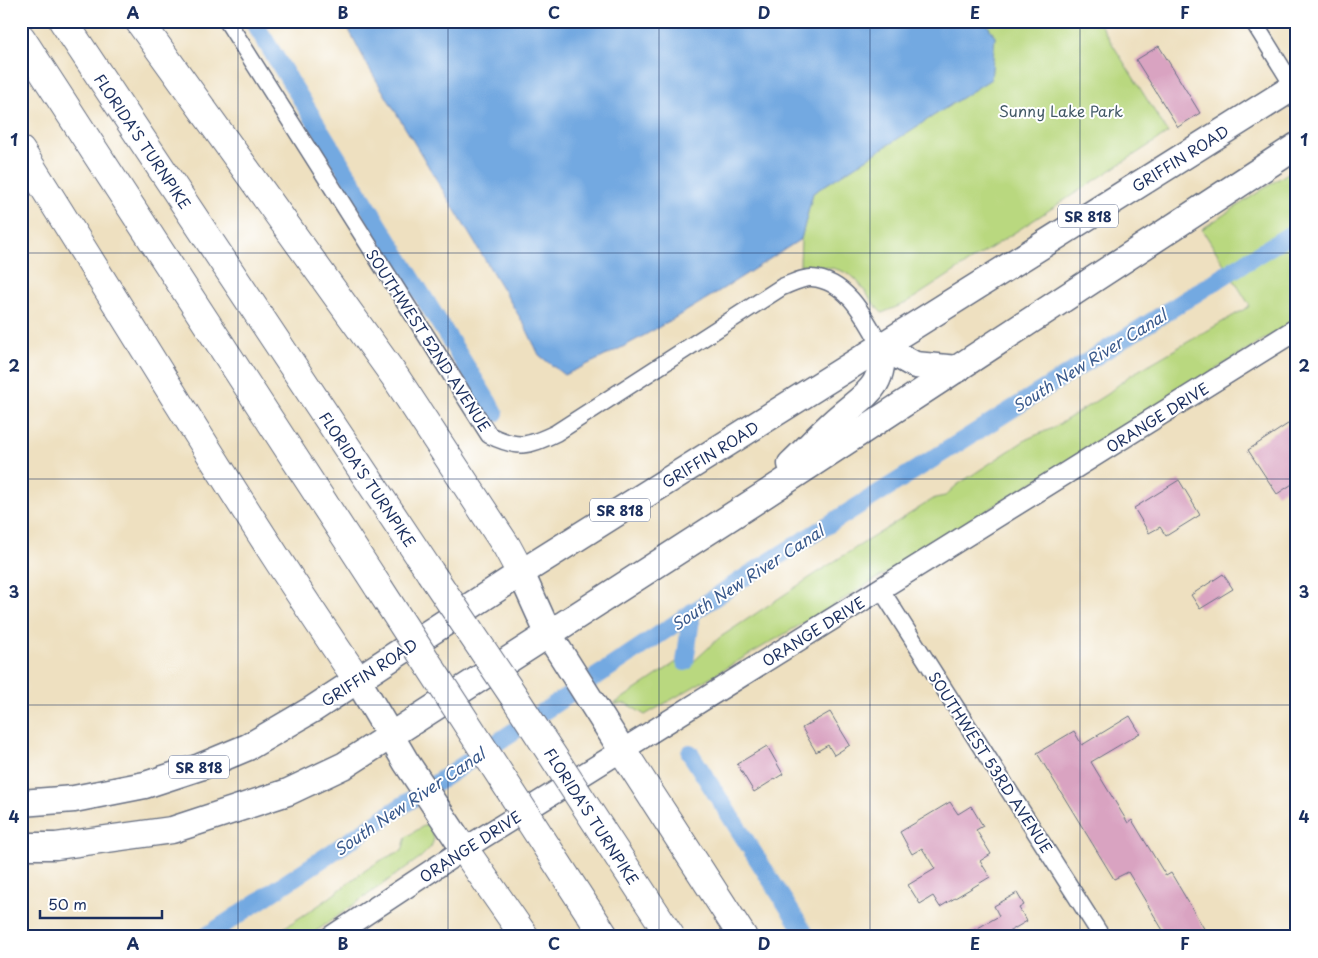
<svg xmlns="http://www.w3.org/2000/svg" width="1318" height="958" font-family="'Playpen Sans',sans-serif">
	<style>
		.green { fill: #b9d87f; stroke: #6a846e }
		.water { fill: #73a9e1; stroke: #476ca0 }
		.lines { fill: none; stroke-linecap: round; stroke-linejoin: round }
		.canal { stroke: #73a9e1; stroke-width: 18 }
		.building { fill: #d9a3c1 }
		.minor-casing { stroke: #656d80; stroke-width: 19 }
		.tertiary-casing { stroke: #656d80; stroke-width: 24 }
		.primary-casing { stroke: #656d80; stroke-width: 29 }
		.motorway-casing { stroke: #656d80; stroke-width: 30 }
		.minor { stroke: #fff; stroke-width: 16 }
		.tertiary { stroke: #fff; stroke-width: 21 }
		.primary { stroke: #fff; stroke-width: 26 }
		.motorway { stroke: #fff; stroke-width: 28 }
		.motorway-bridge-casing { stroke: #656d80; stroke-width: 30; stroke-linecap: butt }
		.motorway-bridge { stroke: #fff; stroke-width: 28 }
		.grid { fill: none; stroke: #1b2f5e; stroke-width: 1; stroke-opacity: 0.55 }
		.labels { text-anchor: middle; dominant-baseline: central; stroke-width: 4; stroke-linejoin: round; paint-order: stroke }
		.shield { fill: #fff; stroke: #5f6d8e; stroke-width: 1 }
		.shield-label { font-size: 14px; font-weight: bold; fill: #1b2f5e }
		.park-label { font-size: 15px; fill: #425966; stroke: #fff }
		.street-label { font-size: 15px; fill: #1b2f5e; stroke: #fff }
		.water-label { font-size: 16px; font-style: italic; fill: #3a5a8c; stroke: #fff }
		.neatline { fill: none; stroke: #1b2f5e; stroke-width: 2 }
		.grid-label { font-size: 16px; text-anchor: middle; font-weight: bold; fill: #1b2f5e }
	</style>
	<rect width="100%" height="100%" fill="#fff"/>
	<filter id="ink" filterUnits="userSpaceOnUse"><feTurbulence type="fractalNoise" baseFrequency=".02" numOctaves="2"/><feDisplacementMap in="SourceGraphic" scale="10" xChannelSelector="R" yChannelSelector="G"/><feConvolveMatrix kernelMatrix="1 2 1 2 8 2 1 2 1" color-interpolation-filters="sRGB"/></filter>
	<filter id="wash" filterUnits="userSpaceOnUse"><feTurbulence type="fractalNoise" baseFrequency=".0096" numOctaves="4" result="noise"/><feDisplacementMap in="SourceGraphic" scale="20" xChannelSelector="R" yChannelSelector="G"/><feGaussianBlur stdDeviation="1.12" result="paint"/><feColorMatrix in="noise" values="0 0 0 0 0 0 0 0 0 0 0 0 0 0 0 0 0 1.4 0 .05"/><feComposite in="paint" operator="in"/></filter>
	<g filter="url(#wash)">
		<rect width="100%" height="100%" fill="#eee0c0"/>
		<g class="green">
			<path d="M985 21H1098L1168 133 906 303 882 313C871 303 862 284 853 277 839 266 816 266 800 265L801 239 813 193 991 79 995 37Z"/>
			<path d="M1297 167V319L831 607 645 715 627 704H614L678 661 691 664 719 638 838 559 935 498 945 496 957 485 1027 439 1053 428 1107 394 1129 376 1250 306 1202 229Z"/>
			<path d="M428 823 434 839 431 847 421 857 308 937H271C287 925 303 916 319 905 346 887 371 861 402 851L406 837Z"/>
		</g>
		<path class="water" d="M348 21H985L995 37 991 79 813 193 801 239C724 288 648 339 564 375L539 355 525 326 369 68 348 28Z"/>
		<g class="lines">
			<g class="canal">
				<path d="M253 21 495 413"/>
				<path d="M685 662 692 612"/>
				<path d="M690 753 807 937"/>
				<path d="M205 937 753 572 1297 230"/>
			</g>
		</g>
		<g id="blocks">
			<g class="building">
				<path d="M1159 46 1200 113 1178 127 1136 60Z"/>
				<path d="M1297 418V481L1277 494 1248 450Z"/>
				<path d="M1179 480 1200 515 1166 536 1160 527 1149 533 1134 508Z"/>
				<path d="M1223 574 1233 589 1200 609 1191 595Z"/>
				<path d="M830 712 850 745 834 755 828 745 816 752 802 728Z"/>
				<path d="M1130 716 1140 733 1091 762 1128 823 1132 820 1166 876 1171 873 1209 937H1167L1128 872 1114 879 1037 753 1074 731 1082 745Z"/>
				<path d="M767 746 783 774 754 792 737 764Z"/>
				<path d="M950 802 958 814 971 806 983 826 976 830 991 854 980 861 990 877 940 907 933 896 920 904 908 885 935 869 922 848 912 854 900 832Z"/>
				<path d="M1017 893 1024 905 1019 908 1027 921 1000 937H962L999 916 994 906Z"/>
			</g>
		</g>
	</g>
	<g filter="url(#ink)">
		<use href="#blocks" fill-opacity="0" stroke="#656d80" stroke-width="1"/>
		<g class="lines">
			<defs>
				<g id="minor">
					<path d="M227 21 489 435C518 449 527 447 556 433L782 287C790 284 803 277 812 278 848 281 865 318 881 346"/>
					<path d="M1253 21 1297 92"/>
					<path d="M880 588 1102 937"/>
				</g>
				<path id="tertiary" d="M331 937 464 849 1297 329"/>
				<g id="primary">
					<path d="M881 346 915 365 958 369"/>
					<path d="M791 464C806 450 820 434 836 420 863 395 886 389 881 346"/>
					<path d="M521 573 549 635 622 750"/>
					<path d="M357 679 406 762 464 849"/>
					<path d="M21 803 74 799 145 785 200 767 248 747 313 709 521 573 1297 85"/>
					<path d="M21 846H56L172 830 288 792 345 765 752 503 1297 146"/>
				</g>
				<g id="motorway">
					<path d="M63 21 430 572"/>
					<path d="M139 21 396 378 507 547 521 573"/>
					<path d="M21 38 379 588"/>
					<path d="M21 151C133 327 239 507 357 679"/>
					<path d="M622 750 743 937"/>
					<path d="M464 849 525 937"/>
				</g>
			</defs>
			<use href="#minor" class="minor-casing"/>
			<use href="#tertiary" class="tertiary-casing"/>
			<use href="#primary" class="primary-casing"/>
			<use href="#motorway" class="motorway-casing"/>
			<use href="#minor" class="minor"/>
			<use href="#tertiary" class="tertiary"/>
			<use href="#primary" class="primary"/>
			<use href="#motorway" class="motorway"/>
			<defs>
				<g id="motorway-bridge">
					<path d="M430 572 515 698 671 937"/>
					<path d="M379 588 605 937"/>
				</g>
			</defs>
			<use href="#motorway-bridge" class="motorway-bridge-casing"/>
			<use href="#motorway-bridge" class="motorway-bridge"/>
		</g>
	</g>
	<path class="grid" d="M238 21V937M448 21V937M659 21V937M870 21V937M1080 21V937M21 253H1297M21 479H1297M21 705H1297"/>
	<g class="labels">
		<g class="shield">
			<rect x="1058" y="204.5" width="60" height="23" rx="4"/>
			<rect x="590" y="498.5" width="60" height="23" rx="4"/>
			<rect x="169" y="755.5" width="60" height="23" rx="4"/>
		</g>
		<g class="shield-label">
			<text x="1088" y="216">SR 818</text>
			<text x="620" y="510">SR 818</text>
			<text x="199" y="767">SR 818</text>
		</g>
		<g class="park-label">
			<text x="1061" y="110">Sunny Lake Park</text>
		</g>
		<g class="street-label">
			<text transform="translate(143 141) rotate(56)">FLORIDA'S TURNPIKE</text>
			<text transform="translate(1180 158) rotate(-32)">GRIFFIN ROAD</text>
			<text transform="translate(429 340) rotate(57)">SOUTHWEST 52ND AVENUE</text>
			<text transform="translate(1157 417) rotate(-32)">ORANGE DRIVE</text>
			<text transform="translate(710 454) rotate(-32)">GRIFFIN ROAD</text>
			<text transform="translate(368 479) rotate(56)">FLORIDA'S TURNPIKE</text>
			<text transform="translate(813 631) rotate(-32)">ORANGE DRIVE</text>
			<text transform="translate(369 672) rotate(-33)">GRIFFIN ROAD</text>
			<text transform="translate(991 762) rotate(57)">SOUTHWEST 53RD AVENUE</text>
			<text transform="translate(592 816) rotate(57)">FLORIDA'S TURNPIKE</text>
			<text transform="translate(470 846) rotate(-33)">ORANGE DRIVE</text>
		</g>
		<g class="water-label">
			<text transform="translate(1089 360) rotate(-32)">South New River Canal</text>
			<text transform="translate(747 577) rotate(-33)">South New River Canal</text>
			<text transform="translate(409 801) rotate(-34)">South New River Canal</text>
		</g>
	</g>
	<rect width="1318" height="958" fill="none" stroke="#fff" stroke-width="55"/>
	<path d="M40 910v8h122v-8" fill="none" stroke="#1b2f5e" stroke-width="2.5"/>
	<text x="48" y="910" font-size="15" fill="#1b2f5e" stroke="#ffffff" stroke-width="4" paint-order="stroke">50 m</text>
	<rect x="28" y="28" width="1262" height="902" class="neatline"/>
	<g class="grid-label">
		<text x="133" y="19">A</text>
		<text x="343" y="19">B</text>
		<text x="554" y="19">C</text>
		<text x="764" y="19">D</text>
		<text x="975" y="19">E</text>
		<text x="1185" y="19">F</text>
		<text x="14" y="146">1</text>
		<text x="1304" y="146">1</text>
		<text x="14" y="372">2</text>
		<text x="1304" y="372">2</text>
		<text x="14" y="598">3</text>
		<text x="1304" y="598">3</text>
		<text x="14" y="823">4</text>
		<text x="1304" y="823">4</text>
		<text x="133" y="950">A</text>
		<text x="343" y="950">B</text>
		<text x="554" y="950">C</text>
		<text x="764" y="950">D</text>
		<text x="975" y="950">E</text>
		<text x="1185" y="950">F</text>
	</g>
</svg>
